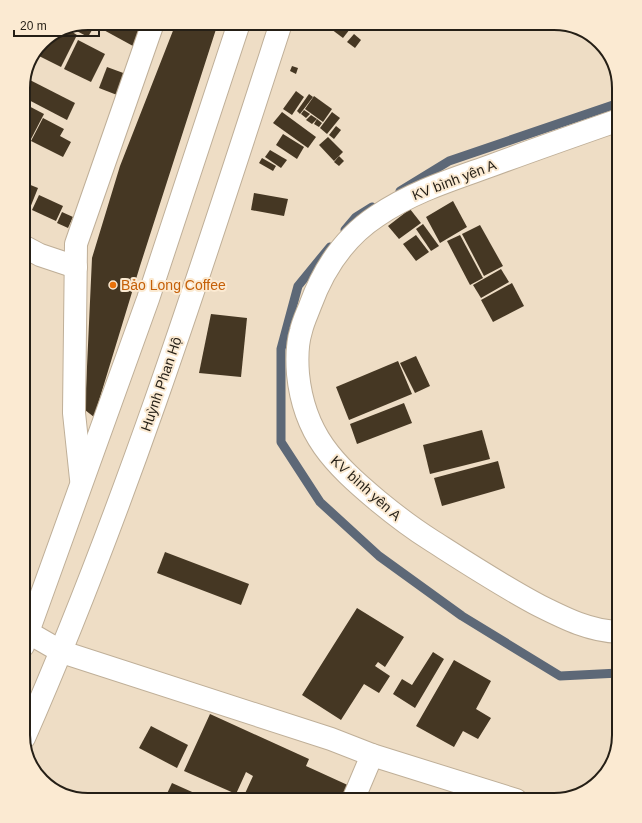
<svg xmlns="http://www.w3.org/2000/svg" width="642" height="823" font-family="Helvetica,sans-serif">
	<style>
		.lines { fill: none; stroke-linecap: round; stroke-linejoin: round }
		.stream { stroke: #5d6877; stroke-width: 9 }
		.building { fill: #453723 }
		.minor-casing { stroke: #bfaf98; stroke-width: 24 }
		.minor { stroke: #fff; stroke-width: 22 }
		.food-dot { fill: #e8710a; stroke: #fbead2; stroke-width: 1.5 }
		.labels { text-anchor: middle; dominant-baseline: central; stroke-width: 4; stroke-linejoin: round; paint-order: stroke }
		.street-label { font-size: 14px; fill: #251f16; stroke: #fbead2 }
		.food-label { font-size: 14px; fill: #c56008; stroke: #fbead2; text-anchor: start }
		.rim { fill: none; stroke: #251f16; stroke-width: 2 }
	</style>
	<rect width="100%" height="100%" fill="#eeddc5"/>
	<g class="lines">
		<g class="stream">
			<path d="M400 191 449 161 619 103"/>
			<path d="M345 230 356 217 372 207"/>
			<path d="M330 247 298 286 281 349V442L320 502 379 556 462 616 560 676 619 673"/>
		</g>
	</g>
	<g class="building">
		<path d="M88 23H96L88 37 73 29Z"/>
		<path d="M103 23H126L141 32 133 46 100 28Z"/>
		<path d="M176 23H218L140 266 94 417 85 410 92 258 120 166Z"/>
		<path d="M323 23H342L350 29 343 38Z"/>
		<path d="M69 30 77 35 61 67 37 55 45 39Z"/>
		<path d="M354 34 361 40 355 48 347 42Z"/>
		<path d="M78 40 105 54 91 82 64 69Z"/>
		<path d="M292 66 298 68 296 74 290 71Z"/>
		<path d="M107 67 126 74 117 95 99 88Z"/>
		<path d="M26 78 75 103 67 120 23 97V84Z"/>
		<path d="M296 91 304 97 292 115 283 109Z"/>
		<path d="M309 94 313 97 300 114 297 111Z"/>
		<path d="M314 96 332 109 323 122 305 109Z"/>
		<path d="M23 103 44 114 31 139 23 135Z"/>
		<path d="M304 110 310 114 306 118 301 114Z"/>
		<path d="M282 112 316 137 308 148 273 123Z"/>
		<path d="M332 112 340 118 327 134 320 128Z"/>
		<path d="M311 115 317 119 312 124 306 120Z"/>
		<path d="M43 118 64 129 60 136 71 142 63 157 31 141Z"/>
		<path d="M317 119 322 123 319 127 314 124Z"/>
		<path d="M336 126 341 130 334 139 329 135Z"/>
		<path d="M283 134 304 147 297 159 276 145Z"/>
		<path d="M328 137 343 152 334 161 319 145Z"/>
		<path d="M270 150 287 160 281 168 265 157Z"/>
		<path d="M339 156 344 161 339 166 334 162Z"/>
		<path d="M262 158 276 166 273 171 259 163Z"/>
		<path d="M23 182 38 188 30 208 23 205Z"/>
		<path d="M254 193 288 199 284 216 251 210Z"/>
		<path d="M39 195 63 206 56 221 32 210Z"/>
		<path d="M453 201 467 227 440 243 426 217Z"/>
		<path d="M410 209 421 223 399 239 388 226Z"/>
		<path d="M62 212 73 217 68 228 57 223Z"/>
		<path d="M423 224 439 246 431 251 416 229Z"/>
		<path d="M480 225 503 266 484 276 462 234Z"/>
		<path d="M416 235 429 252 416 261 403 244Z"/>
		<path d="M460 235 483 278 470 285 447 241Z"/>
		<path d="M23 264 29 267 23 280Z"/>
		<path d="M501 269 509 282 481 298 473 285Z"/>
		<path d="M512 283 524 306 493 322 481 300Z"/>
		<path d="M211 314 247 318 241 377 199 373Z"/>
		<path d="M416 356 430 386 415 393 400 363Z"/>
		<path d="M398 361 412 394 349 420 336 387Z"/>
		<path d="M404 403 412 423 357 444 350 424Z"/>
		<path d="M482 430 490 459 430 474 423 445Z"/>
		<path d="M498 461 505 488 442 506 434 478Z"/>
		<path d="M165 552 249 584 241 605 157 573Z"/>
		<path d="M357 608 404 637 385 667 378 662 375 666 390 676 379 693 364 684 341 720 302 695Z"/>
		<path d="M433 652 444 659 415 708 393 694 402 679 412 685Z"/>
		<path d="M454 660 491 681 476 709 491 718 478 739 463 731 454 747 416 726Z"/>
		<path d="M210 714 309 759 306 766 352 787 346 800H242L253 776 246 772 236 794 184 771Z"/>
		<path d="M618 716 619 735 610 767 607 771Z"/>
		<path d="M151 726 188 745 177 768 139 748Z"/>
		<path d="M172 783 210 800H164Z"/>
	</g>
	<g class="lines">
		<defs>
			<g id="minor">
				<path d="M23 246 40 255 76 267"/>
				<path d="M81 479 74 413 76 244 153 23"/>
				<path d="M619 632C590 631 566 619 540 606 502 586 467 563 431 540 412 528 395 515 378 501 334 464 304 435 298 374 297 361 297 344 301 331 303 322 307 314 310 306 323 270 345 237 377 216 412 192 451 180 490 166 533 150 576 135 619 120"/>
				<path d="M29 633 62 652 331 739 372 755 516 800"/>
				<path d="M23 646 148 299 239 23"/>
				<path d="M24 738C126 506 203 264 281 23"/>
				<path d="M353 800 372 755"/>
			</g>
		</defs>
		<use href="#minor" class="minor-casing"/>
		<use href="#minor" class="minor"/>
	</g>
	<circle class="food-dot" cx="113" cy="285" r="4"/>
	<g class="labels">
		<g class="street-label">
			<text transform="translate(454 180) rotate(-21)">KV bình yên A</text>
			<text transform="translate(161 384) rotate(-71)">Huỳnh Phan Hộ</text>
			<text transform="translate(366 488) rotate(42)">KV bình yên A</text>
		</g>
		<g class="food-label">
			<text x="121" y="285">Bảo Long Coffee</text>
		</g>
	</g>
	<path d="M0 0H642V823H0ZM88 30H554A58 58 0 0 1 612 88V735A58 58 0 0 1 554 793H88A58 58 0 0 1 30 735V88A58 58 0 0 1 88 30Z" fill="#fbead2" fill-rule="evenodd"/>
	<path class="rim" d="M88 30H554A58 58 0 0 1 612 88V735A58 58 0 0 1 554 793H88A58 58 0 0 1 30 735V88A58 58 0 0 1 88 30Z"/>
	<path d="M14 30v6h85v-6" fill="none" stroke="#251f16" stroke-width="2"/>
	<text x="20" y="30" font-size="12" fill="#251f16" stroke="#fbead2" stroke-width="3" paint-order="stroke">20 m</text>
</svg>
